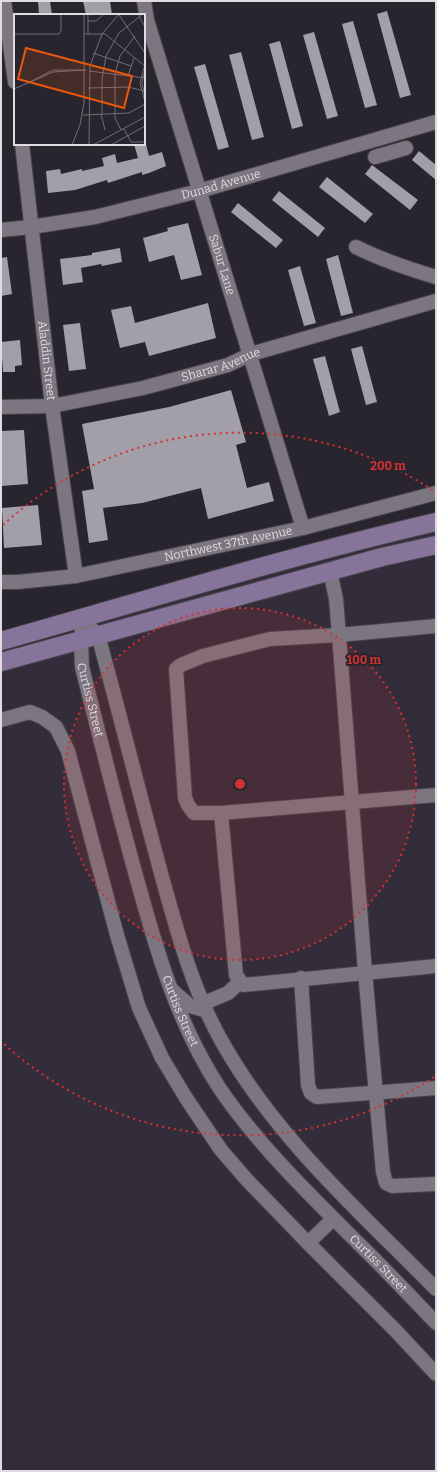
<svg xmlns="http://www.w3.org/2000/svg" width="437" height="1472" font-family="Bitter,serif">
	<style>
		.built { fill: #332d3b }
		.building { fill: #a39fa9 }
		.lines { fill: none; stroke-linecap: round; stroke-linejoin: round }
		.minor-casing { stroke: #47444b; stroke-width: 16 }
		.major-casing { stroke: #47444b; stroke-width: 20 }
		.minor { stroke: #7b7680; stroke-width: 14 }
		.major { stroke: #86749a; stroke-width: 18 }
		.ring { fill: none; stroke: #d63131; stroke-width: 2; stroke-dasharray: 2 4 }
		.labels { text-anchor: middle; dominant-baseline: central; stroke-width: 4; stroke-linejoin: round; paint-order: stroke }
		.street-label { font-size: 12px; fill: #dedce1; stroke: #29252e }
		.inset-road { fill: none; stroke: #716e76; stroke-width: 1 }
		.view { fill: #e8590c; fill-opacity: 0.15; stroke: #e8590c; stroke-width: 2 }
		.inset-edge { fill: none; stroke: #dedce1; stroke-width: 2 }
		.centre { fill: #d63131; stroke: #29252e; stroke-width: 2 }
		.ring-label { font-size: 12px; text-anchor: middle; font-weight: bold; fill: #d63131; stroke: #29252e; stroke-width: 4; stroke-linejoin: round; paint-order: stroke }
	</style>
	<rect width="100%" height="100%" fill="#29252e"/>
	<path class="built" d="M436 517V1471H1V637Z"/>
	<g class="building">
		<path d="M38 1H50L52 15H39Z"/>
		<path d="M83 1H110L112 15H86Z"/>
		<path d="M387 11 411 95 400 98 377 14Z"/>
		<path d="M353 21 377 105 365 108 342 24Z"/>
		<path d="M314 32 338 116 327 119 303 35Z"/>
		<path d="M280 41 303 126 292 129 269 44Z"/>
		<path d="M241 52 264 137 252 140 229 55Z"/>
		<path d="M205 64 229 147 218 150 194 67Z"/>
		<path d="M134 144H146L149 156 162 152 166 166 149 173 142 175V172L108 183 107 180 75 190 48 193 46 171 60 169 61 174 82 169V171L104 166 102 158 115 154 117 163 138 158Z"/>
		<path d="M419 151 436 165V180L412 160Z"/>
		<path d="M372 165 418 200 410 210 365 174Z"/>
		<path d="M327 177 373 214 365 223 319 187Z"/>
		<path d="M279 191 325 228 318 237 272 200Z"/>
		<path d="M238 203 283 240 276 248 231 212Z"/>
		<path d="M188 223 202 275 181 280 174 255 149 262 143 238 168 231 167 228Z"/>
		<path d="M120 248 122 262 102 266 101 264 81 268 83 282 63 285 60 259 92 255V253Z"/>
		<path d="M338 255 353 313 341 316 326 259Z"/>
		<path d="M7 257 12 294 1 296V258Z"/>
		<path d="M300 266 316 323 304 326 288 270Z"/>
		<path d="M208 303 216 338 149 356 145 342 120 348 111 310 131 306 135 323Z"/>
		<path d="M80 323 86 369 69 371 63 325Z"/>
		<path d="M20 340 22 365 15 366V372H3L1 342Z"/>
		<path d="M362 346 377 402 366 405 351 349Z"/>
		<path d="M325 356 340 412 329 416 313 359Z"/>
		<path d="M231 390 246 442 236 445 247 488 269 482 274 501 208 519 201 488 142 503 103 508 108 540 89 543 82 491 94 489 82 424 169 407Z"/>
		<path d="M24 430 28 484 1 486V431Z"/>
		<path d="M38 505 42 545 4 548 2 508Z"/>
	</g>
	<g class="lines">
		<defs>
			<g id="minor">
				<path d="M4 1 15 82"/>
				<path id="s1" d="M144 1 147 20C198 190 252 359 303 528"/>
				<path id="s2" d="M22 144 52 406 76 576"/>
				<path d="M375 157 406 148"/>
				<path id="s3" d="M1 230 31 227 95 217 199 191 436 122"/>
				<path d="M356 247C382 260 409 269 436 277"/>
				<path id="s4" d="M1 407 52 406 143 388 228 365 251 354 436 301"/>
				<path d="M330 571 336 599 339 635 270 639 203 656 181 665 176 669 185 798 188 805 194 813H221L436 795"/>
				<path id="s5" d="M1 582H18L76 576 303 528 436 493"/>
				<path id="s6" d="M83 618 81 640 82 667C101 742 119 816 140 890 159 959 180 1028 220 1089 259 1146 309 1194 358 1243 385 1269 410 1296 436 1323"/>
				<path d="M436 626 339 635 365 972 383 1172 386 1183 392 1186 436 1184"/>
				<path d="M92 629 98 635C120 715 140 796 162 877 178 934 192 988 221 1040 274 1136 360 1212 436 1289"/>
				<path d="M1 720 30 712 42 717 56 727 68 751 117 935 139 1008 162 1058 186 1098 221 1150 247 1180 308 1243"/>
				<path d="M221 813 236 975 243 985 436 966"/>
				<path d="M301 978 308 1085 311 1093 317 1097 436 1088"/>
				<path d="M172 990 190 1006 204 1010"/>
				<path d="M202 1004 228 993 240 982"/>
				<path d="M333 1219 308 1243 396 1331 436 1374"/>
			</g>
			<g id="major">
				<path d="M1 641C146 600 290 556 436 522"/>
				<path d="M1 662 382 557 436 545"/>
			</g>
		</defs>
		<use href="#minor" class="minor-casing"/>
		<use href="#major" class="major-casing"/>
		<use href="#minor" class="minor"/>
		<use href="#major" class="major"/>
	</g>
	<circle cx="240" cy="784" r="176" fill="#d63131" fill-opacity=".12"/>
	<g class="ring">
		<circle cx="240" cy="784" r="176"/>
		<path d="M434 1077A351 351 0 0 1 3 1043M3 525A351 351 0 0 1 434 491"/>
	</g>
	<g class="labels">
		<g class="street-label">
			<text stroke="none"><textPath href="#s3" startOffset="225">Dunad Avenue</textPath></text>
			<text stroke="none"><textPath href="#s1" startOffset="275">Sabur Lane</textPath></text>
			<text stroke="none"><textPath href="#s2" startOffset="218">Aladdin Street</textPath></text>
			<text stroke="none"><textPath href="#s4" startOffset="225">Sharar Avenue</textPath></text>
			<text stroke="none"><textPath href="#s5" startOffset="231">Northwest 37th Avenue</textPath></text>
			<text stroke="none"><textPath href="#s6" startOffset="83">Curtiss Street</textPath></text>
			<text stroke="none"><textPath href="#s6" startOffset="407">Curtiss Street</textPath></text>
			<text stroke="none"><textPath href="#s6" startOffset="731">Curtiss Street</textPath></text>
		</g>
	</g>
	<g transform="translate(14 14)">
		<rect width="131" height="131" fill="#29252e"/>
		<path class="inset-road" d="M47 0V16M74 0V20M124 0 131 13M105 1 131 39M74 7H82L90 0M0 20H45L47 16M70 20H91L131 52M79 39 117 52M131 50 126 69 131 88M131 56 128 69 131 82M75 57 131 64M114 62 120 44M12 70 39 56H72M74 74 114 73 131 77M0 75 39 58 72 56M87 100 91 116M88 100V65L92 42 105 19 129 0M69 101 115 99 131 90M110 115 117 128H131M107 116 101 104V60L106 42 121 22M58 131 66 111 70 89V0M75 131 76 52 88 20 105 0M79 131 131 103M97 131 131 112"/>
		<path class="view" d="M12 34 118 62 110 94 4 65Z"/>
		<rect width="131" height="131" class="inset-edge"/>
	</g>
	<circle cx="240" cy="784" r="6" class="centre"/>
	<g class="ring-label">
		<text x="388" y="470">200 m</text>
		<text x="364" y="664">100 m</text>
	</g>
	<rect width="437" height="1472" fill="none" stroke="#dedce1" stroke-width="4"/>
</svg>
